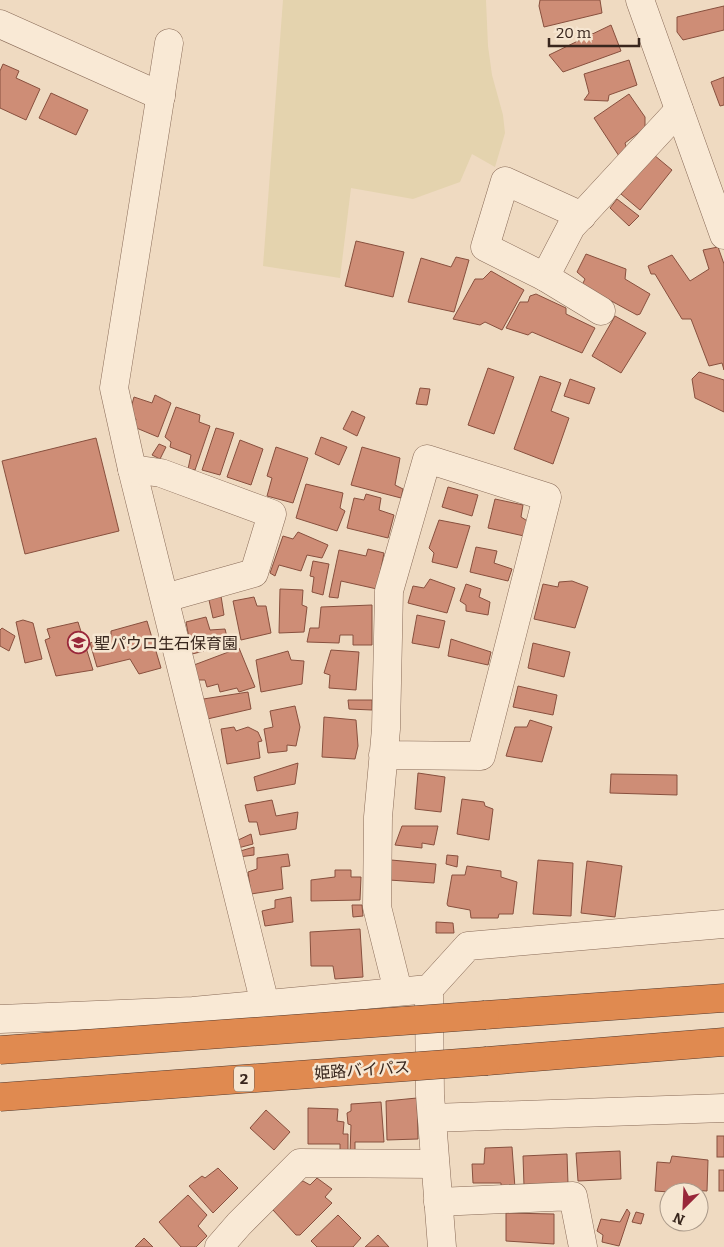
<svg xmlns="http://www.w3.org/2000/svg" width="724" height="1247" font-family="Bitter,'Noto Sans JP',serif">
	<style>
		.farmland { fill: #e4d3ae }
		.building { fill: #ce8d76; stroke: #88503e }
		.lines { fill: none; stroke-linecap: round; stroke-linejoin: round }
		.minor-casing { stroke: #896b58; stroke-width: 29 }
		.motorway-casing { stroke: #563a2d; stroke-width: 29 }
		.minor { stroke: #f9e9d5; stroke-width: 28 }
		.motorway { stroke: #e08a50; stroke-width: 28 }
		.motorway-bridge-casing { stroke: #563a2d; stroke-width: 29; stroke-linecap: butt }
		.motorway-bridge { stroke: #e08a50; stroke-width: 28 }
		.labels { text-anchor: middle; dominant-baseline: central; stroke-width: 5; stroke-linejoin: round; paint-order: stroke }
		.shield { fill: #f6e6d1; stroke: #716053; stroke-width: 1 }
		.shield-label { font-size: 15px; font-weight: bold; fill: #38261d }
		.poi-label { font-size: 16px; fill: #38261d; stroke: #f6e6d1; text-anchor: start }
		.street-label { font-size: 16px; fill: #38261d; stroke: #f6e6d1 }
	</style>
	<rect width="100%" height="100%" fill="#efdac1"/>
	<path class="farmland" d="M283 0H486L488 46 492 75 503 115 505 133 495 167 472 154 460 182 413 199 351 188 340 278 263 266Z"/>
	<g class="building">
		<path d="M540 0H600L602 13 544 27 539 6Z"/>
		<path d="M724 6V30L683 40 677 32V17Z"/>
		<path d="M611 25 621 51 563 72 549 55Z"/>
		<path d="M629 60 637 85 609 95 608 101 584 100 589 93 584 74Z"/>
		<path d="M3 64 19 71 16 78 40 89 26 120 0 108V71Z"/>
		<path d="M724 77V105L720 106 711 82Z"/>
		<path d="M51 93 88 110 76 135 39 118Z"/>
		<path d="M629 94 645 117V128L625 143 627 150 619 156 594 118Z"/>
		<path d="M654 155 672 170 640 210 621 194Z"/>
		<path d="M617 199 639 216 629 226 610 208Z"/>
		<path d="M356 241 404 252 393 297 345 286Z"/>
		<path d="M718 247 724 264V370L722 363 709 366 691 319H682L655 274H651L648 266 672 255 690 281 709 269 703 250Z"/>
		<path d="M586 254 626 269 625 279 650 294 640 314 637 315 582 285 585 279 577 272Z"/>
		<path d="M456 257 469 260 454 312 408 302 421 258 451 267Z"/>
		<path d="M491 271 524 290 502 330 485 322 480 325 453 319 475 279H483Z"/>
		<path d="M536 294 566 308V314L595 328 582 353 532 332 528 335 506 328 520 302H528L530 296Z"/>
		<path d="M615 316 646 333 621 373 592 356Z"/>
		<path d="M488 368 514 377 494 434 468 425Z"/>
		<path d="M699 372 724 380V412L695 398 692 379Z"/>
		<path d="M540 376 561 383 551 411 569 418 553 464 514 449Z"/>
		<path d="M570 379 595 388 589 404 564 396Z"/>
		<path d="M420 388 430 389 427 405 416 404Z"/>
		<path d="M155 395 171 403 158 437 134 427 136 419 129 415 134 397 152 403Z"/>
		<path d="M176 407 200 415 199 422 210 426 195 470 188 469 191 455 170 447 171 442 165 437Z"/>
		<path d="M352 411 365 417 357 436 343 429Z"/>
		<path d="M216 428 234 433 220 475 202 470Z"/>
		<path d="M321 437 347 447 339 465 315 454Z"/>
		<path d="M96 438 119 531 25 554 2 461Z"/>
		<path d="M240 440 263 449 251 485 227 477Z"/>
		<path d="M159 444 166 447 160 459 152 455Z"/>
		<path d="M276 447 308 458 293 503 267 496 272 478 267 476Z"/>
		<path d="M362 447 400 458 395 485 403 489 401 498 351 485Z"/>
		<path d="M306 484 343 493 340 508 345 511 337 531 296 518Z"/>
		<path d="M448 487 478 495 472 516 442 507Z"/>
		<path d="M366 494 381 498 379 510 394 515 388 538 347 528 354 498 364 500Z"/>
		<path d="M495 499 523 505 521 517 529 522 524 536 488 528Z"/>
		<path d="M439 520 470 526 457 568 432 562 434 553 429 548Z"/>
		<path d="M298 532 328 545 322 558 307 555 301 571 279 565 275 576 270 573 283 536 293 539Z"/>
		<path d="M476 547 497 551 494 563 512 569 508 581 470 572Z"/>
		<path d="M368 549 384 553 377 589 341 581 338 598 329 597 339 550 366 556Z"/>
		<path d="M313 561 329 564 323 595 312 592 314 577 310 576Z"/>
		<path d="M430 579 455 588 447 613 408 603 413 586 424 588Z"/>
		<path d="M572 581 588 587 575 628 534 619 543 584 558 587 559 582Z"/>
		<path d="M466 584 481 589 479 597 490 602 488 615 466 611V605L460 601Z"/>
		<path d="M280 589 303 590 302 605 307 607 304 632 279 633Z"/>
		<path d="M221 596 224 615 213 618 209 600Z"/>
		<path d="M254 597 257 606H266L271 633 241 640 233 601Z"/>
		<path d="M372 605V645H353V635H340L339 643 307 642 310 628H319L321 607Z"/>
		<path d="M417 615 445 621 439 648 412 643Z"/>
		<path d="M206 617 210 630 225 629 229 645 192 654 186 622Z"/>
		<path d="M23 620 33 623 42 659 25 663 16 622Z"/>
		<path d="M147 621 161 668 139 674 130 659 97 667 90 643 111 637V631Z"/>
		<path d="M78 622 93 670 56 676 45 640 50 638 47 629Z"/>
		<path d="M2 628 15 636 9 651 0 646V630Z"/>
		<path d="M451 639 491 652 488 665 448 656Z"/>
		<path d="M533 643 570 652 564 677 528 668Z"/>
		<path d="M239 648 255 687 239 692 237 688 220 692 218 684 207 687 205 680H198L194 665Z"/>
		<path d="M331 650 359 652 356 690 329 688 330 675 324 673Z"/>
		<path d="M288 651 291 660 304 661 302 684 261 692 256 660Z"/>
		<path d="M518 686 557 695 553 715 513 707Z"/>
		<path d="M248 692 251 709 203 720 197 700Z"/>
		<path d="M348 700H372V710L349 709Z"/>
		<path d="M295 706 300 727 296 746 287 745V751L268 753 264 729 273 727 270 711Z"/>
		<path d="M324 717 356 720 358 746 355 759 322 757Z"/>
		<path d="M530 720 552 727 542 762 506 756 515 727H527Z"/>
		<path d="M234 727 236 731 248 727 258 732 262 741 258 742 260 758 227 764 221 729Z"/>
		<path d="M298 763 295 784 257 791 254 777Z"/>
		<path d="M418 773 445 777 441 812 415 809Z"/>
		<path d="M611 774 677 775V795L610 793Z"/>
		<path d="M462 799 484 802 485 806 493 809 489 840 457 834Z"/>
		<path d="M272 800 276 816 298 812 296 829 260 835 257 822H249L245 805Z"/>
		<path d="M402 826H438L434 845 422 843V848L395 845Z"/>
		<path d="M251 834 253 844 238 848 236 841Z"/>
		<path d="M254 847V855L239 857 237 852Z"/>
		<path d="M288 854 290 866 281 867 283 889 251 894 248 872 257 869V858Z"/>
		<path d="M447 855 458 856 457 867 446 864Z"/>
		<path d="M391 860 436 864 434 883 389 880Z"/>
		<path d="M538 860 573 863 571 916 533 914Z"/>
		<path d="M587 861 622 866 615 917 581 913Z"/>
		<path d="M467 866 501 871V877L517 882 513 914H499L498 918H471L470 910 448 906 447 904 452 875H465Z"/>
		<path d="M335 870H351V877H361L360 900 311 901V880L335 877Z"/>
		<path d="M291 897 293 922 265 926 262 911 275 908V900Z"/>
		<path d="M352 905H362L363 916 353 917Z"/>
		<path d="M436 922 453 923 454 933H436Z"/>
		<path d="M360 929 363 977 335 979 333 966H311L310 932Z"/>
		<path d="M417 1098 418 1139 387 1140 386 1101Z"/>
		<path d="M381 1102 384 1142H355V1154H350L351 1125 348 1124 347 1113 351 1111V1104Z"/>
		<path d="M308 1108 338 1109 337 1121 344 1122 343 1134H348V1153H340V1144H308Z"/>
		<path d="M266 1110 290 1132 274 1150 250 1128Z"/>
		<rect x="717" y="1136" width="7" height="21"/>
		<path d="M512 1147 515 1188H501V1183H473L472 1164H484L485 1148Z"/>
		<path d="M620 1151 621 1179 578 1181 576 1153Z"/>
		<path d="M567 1154 568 1184 524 1186 523 1156Z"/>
		<path d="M672 1156 708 1160 707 1191 687 1190V1192H669L655 1191 657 1162 670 1163Z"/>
		<path d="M218 1168 238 1188 213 1213 189 1186 202 1176 205 1178Z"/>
		<rect x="719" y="1170" width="5" height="21"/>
		<path d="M317 1178 332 1189 325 1197 332 1203 300 1235H296L273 1210 299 1183 303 1181 310 1185Z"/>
		<path d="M188 1195 207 1215 198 1226 207 1236 196 1247H181L159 1222Z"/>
		<path d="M627 1209 630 1213 619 1246 602 1242 603 1235 597 1231 601 1219 620 1222Z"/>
		<path d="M636 1212 644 1214 641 1224 632 1222Z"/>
		<path d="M506 1213 554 1214V1244L506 1241Z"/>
		<path d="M338 1215 361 1238 353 1247H317L311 1241Z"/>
		<path d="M378 1235 389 1247H365Z"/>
		<path d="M144 1238 153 1247H135Z"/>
	</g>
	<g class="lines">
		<defs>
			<g id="minor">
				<path d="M640 0 724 235"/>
				<path d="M0 24 161 96"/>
				<path d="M169 43 114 388 132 469 265 1004"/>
				<path d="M582 216 505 181 485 247 545 277 601 311"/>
				<path d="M545 277 571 227 679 110"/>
				<path d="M132 469 161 473 272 514 254 573 165 598"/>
				<path d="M383 755 481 756 547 497 427 459 389 591 386 729 378 817 377 907 398 991"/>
				<path d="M429 996 430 1095 442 1247"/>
				<path d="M0 1019 193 1011 429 989 468 946 724 924"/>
				<path d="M432 1118 724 1108"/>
				<path d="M438 1202 573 1196 583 1247"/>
				<path d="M219 1247 239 1224 300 1163 435 1164"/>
			</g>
			<g id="motorway">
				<path d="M485 1015 724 998"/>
				<path d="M487 1061 724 1042"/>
			</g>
		</defs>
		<use href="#minor" class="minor-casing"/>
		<use href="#motorway" class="motorway-casing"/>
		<use href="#minor" class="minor"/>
		<use href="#motorway" class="motorway"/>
		<defs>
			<g id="motorway-bridge">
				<path d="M0 1050 485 1015"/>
				<path d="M0 1097 487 1061"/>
			</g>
		</defs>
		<use href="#motorway-bridge" class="motorway-bridge-casing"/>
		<use href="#motorway-bridge" class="motorway-bridge"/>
	</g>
	<defs>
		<symbol id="school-ring" viewBox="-11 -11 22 22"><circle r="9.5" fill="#f6e6d1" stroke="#99273a" stroke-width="1.5"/><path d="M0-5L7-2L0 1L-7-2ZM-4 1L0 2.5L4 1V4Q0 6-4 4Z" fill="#99273a"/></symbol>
	</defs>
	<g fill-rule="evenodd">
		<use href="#school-ring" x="66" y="630" width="25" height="25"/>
	</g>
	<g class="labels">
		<rect class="shield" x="234" y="1066.5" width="20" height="25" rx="4"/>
		<g class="shield-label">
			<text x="244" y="1079">2</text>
		</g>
		<g class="poi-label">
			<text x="94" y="643">聖パウロ生石保育園</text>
		</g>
		<g class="street-label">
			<text transform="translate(362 1070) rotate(-4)">姫路バイパス</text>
		</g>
	</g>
	<g transform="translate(684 1207) rotate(204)"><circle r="24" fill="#f6e6d1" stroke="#aa9989"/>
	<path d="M0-4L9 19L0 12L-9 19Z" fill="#99273a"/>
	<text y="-8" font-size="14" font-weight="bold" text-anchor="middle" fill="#38261d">N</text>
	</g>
	<path d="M549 38v8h90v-8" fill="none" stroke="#38261d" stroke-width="2.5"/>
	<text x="556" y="38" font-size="15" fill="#38261d" stroke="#f6e6d1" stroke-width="4" paint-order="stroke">20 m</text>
</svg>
